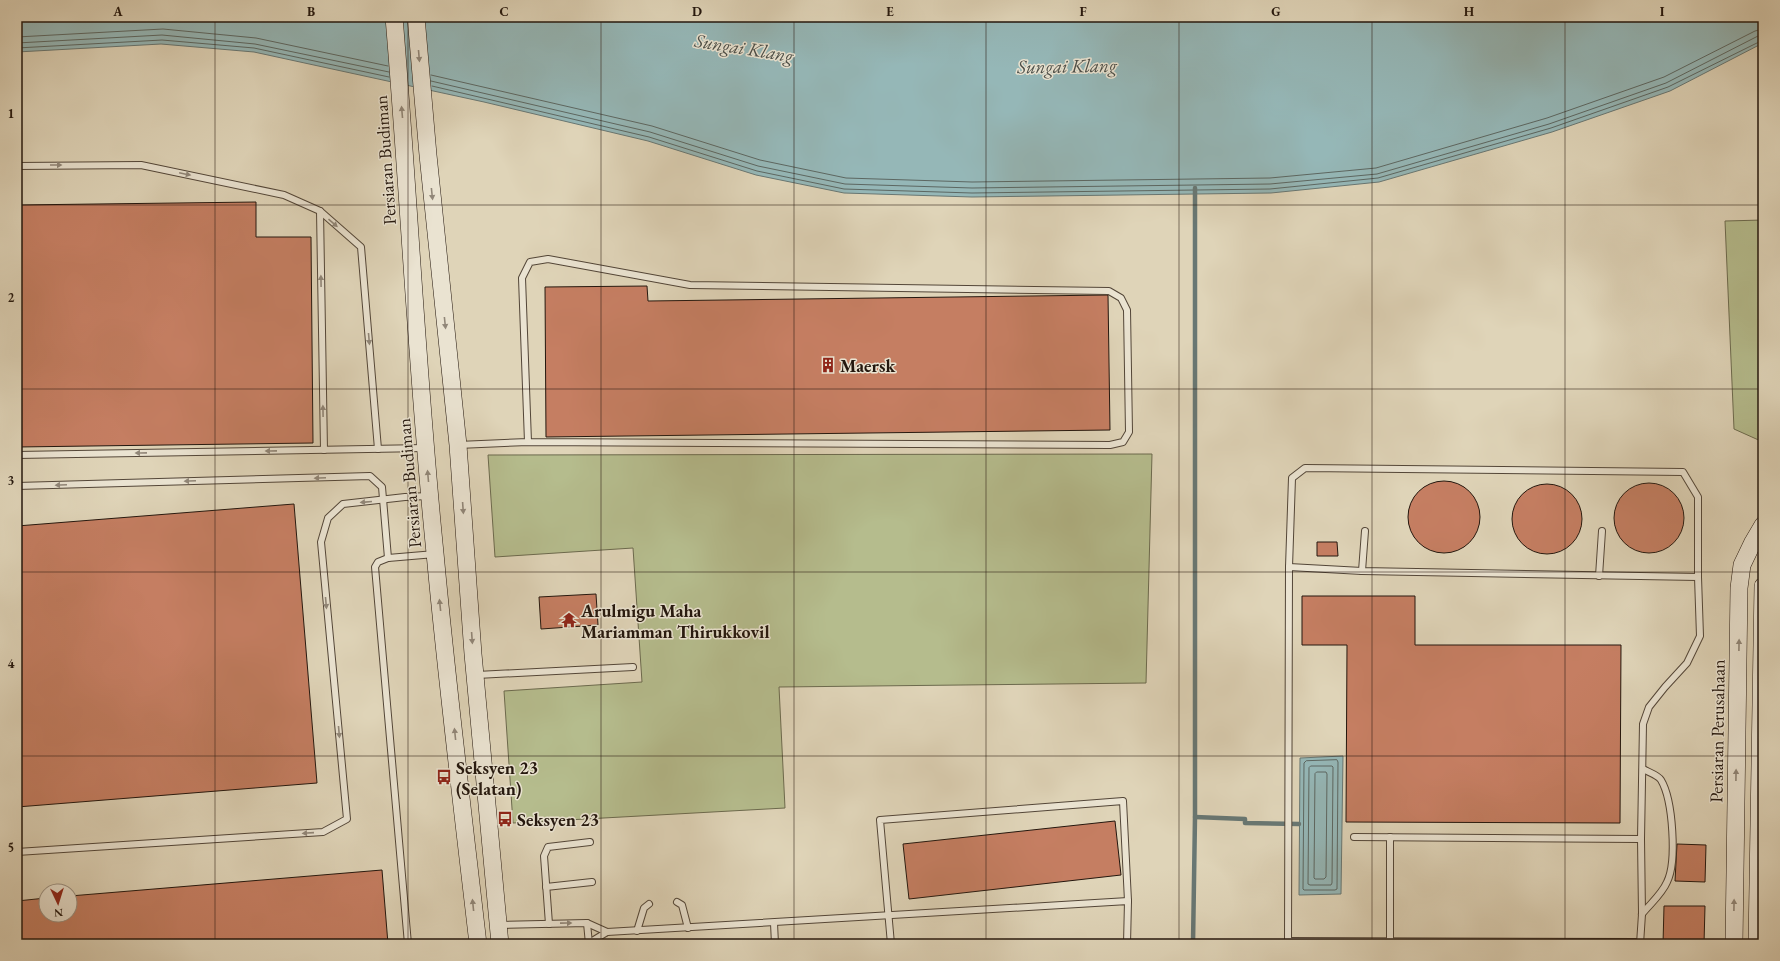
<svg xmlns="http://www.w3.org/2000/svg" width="1780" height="961" font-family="'EB Garamond',serif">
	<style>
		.green { fill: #b5bc8d; stroke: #6c6a4e }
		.water { fill: #95b7b7; stroke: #687773 }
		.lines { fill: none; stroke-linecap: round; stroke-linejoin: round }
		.shore { stroke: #5c6762; stroke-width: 1 }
		.stream { stroke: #687773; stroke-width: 4.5 }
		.building { fill: #c57e62; stroke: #24170e }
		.service-casing { stroke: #534638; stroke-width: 8 }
		.secondary-casing { stroke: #24170e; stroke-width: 18 }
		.service { stroke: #eae3d1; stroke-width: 6 }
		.secondary { stroke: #eae3d1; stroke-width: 17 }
		.oneway { fill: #918779 }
		.grid { fill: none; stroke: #24170e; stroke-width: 1; stroke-opacity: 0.55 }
		.labels { text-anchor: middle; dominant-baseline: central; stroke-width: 3; stroke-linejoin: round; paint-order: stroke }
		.street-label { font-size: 18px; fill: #24170e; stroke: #eae3d1 }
		.poi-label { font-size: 18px; font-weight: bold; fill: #24170e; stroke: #eae3d1; text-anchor: start }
		.water-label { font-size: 19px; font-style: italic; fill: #4c4f49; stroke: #eae3d1 }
		.neatline { fill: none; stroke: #24170e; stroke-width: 1.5 }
		.grid-label { font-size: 13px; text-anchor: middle; font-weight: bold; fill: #24170e }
	</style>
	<rect width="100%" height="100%" fill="#dfd4b8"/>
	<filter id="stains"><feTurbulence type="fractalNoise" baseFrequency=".005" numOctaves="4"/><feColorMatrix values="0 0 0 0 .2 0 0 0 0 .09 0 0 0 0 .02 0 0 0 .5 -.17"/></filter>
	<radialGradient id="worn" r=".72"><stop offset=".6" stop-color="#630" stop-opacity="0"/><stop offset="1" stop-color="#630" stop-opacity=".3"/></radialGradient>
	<g class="green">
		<path d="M1763 220V442L1734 429 1725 221Z"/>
		<path d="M1152 454 1146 683 779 687 785 808 513 823 504 691 642 682 633 548 495 557 488 455Z"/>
	</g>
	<g class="water">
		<path d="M17 17H1763V43L1670 91 1552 132 1379 182 1271 193 972 197 844 193 756 175 648 141 484 102 254 52 161 44 17 52Z"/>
		<path d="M1343 756 1341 894 1299 895 1300 758Z"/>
	</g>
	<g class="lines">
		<g class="shore">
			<path d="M17 37 163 29 256 38 388 66"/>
			<path d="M17 43 162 35 255 44 389 72"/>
			<path d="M17 48 162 40 254 48 389 77"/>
			<path d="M431 75 652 126 760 160 846 178 972 182 1270 178 1376 168 1547 118 1664 77 1755 31 1763 29"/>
			<path d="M431 81 650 132 758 166 845 184 972 188 1270 184 1377 174 1549 124 1666 83 1758 36 1763 35"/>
			<path d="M432 86 649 137 757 171 844 189 972 193 1270 189 1378 178 1551 128 1668 87 1763 40"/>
			<path d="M1337 760 1338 762 1337 889 1335 890H1304L1303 889 1304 763 1306 761Z"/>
			<path d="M1311 766H1332L1333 767 1332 883 1331 885H1310L1308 884 1309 768Z"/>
			<path d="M1317 772H1326L1327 774 1326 877 1324 879H1315L1314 878 1315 774Z"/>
		</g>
		<g class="stream">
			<path d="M1195 817 1245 819V823L1299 824"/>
			<path d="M1193 944 1195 817V188"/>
		</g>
	</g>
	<g class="building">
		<path d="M256 202V237H311L313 443 17 447V205Z"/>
		<path d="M647 286 648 301 1108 295 1110 430 546 437 545 287Z"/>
		<circle cx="1444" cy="517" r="36"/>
		<circle cx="1649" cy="518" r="35"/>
		<circle cx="1547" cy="519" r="35"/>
		<path d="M294 504 317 783 17 807V526Z"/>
		<path d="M1317 542H1337L1338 556H1317Z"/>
		<path d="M596 594 598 625 541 629 539 597Z"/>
		<path d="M1302 596H1415V645H1621L1620 823 1346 822 1347 645H1302Z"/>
		<path d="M1115 821 1121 875 909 899 903 844Z"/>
		<path d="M1677 844 1706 845 1705 882 1675 881Z"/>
		<path d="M382 870 388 944H17V901L46 898V915H70V896Z"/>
		<path d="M1664 906H1705L1704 944H1663Z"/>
	</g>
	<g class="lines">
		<defs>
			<g id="service">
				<path d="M17 166 141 165 284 195 320 211 361 247 378 449"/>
				<path d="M320 211 324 450"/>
				<path d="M458 445 528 442 1110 445 1123 442 1129 432 1127 310 1121 298 1109 291 690 285 548 259 530 262 522 278 528 442"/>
				<path d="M17 455 425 448"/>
				<path d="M17 486 370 476 382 487 388 558"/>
				<path d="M1289 567 1362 571 1698 577 1700 636 1687 663 1665 687 1649 707 1643 724 1641 839 1642 914 1640 944"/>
				<path d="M1362 571 1365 531"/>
				<path d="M1599 576 1602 531"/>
				<path d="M477 675 633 667"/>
				<path d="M1354 837 1641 839"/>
				<path d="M17 852 323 832 347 819 321 542 328 518 343 504 405 497 429 496"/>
				<path d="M546 887 592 882"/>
				<path d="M677 902 682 905 688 928"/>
				<path d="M1642 914C1650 904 1662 894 1667 882 1677 862 1673 800 1661 780 1658 775 1648 772 1643 769"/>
				<path d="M587 923 589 944"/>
				<path d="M774 923 775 944"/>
				<path d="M549 924 544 856 548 847 590 842"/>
				<path d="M499 925 587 923 607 932"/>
				<path d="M637 931 644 908 649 904"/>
				<path d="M1288 941 1640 942"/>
				<path d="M1390 941V837"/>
				<path d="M408 944 375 567 378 562 388 558 435 554"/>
				<path d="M577 944 589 943 607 932 1128 901 1127 944"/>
				<path d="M891 944 880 820 1123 801 1128 901"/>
				<path d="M1288 944 1289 567 1292 478 1305 468 1683 472 1698 497V577"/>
			</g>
			<g id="secondary">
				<path d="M394 17C409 196 417 375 435 553 447 684 463 814 478 944"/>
				<path d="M416 17 428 155 458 445 473 654 500 944"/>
				<path d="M1734 944 1739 588 1742 565 1753 542 1763 525"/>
				<path d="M1757 944 1763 586"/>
			</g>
		</defs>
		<use href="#service" class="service-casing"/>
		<use href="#secondary" class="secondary-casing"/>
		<use href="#service" class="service"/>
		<use href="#secondary" class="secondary"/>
	</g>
	<defs><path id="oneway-solid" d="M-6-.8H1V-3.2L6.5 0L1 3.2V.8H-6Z"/></defs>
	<g class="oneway">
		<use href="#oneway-solid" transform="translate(419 56) rotate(85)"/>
		<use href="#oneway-solid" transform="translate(402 112) rotate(-95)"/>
		<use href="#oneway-solid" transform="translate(56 165)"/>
		<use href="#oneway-solid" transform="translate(185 174) rotate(12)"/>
		<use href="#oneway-solid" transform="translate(432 194) rotate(84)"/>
		<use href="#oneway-solid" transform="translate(333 223) rotate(41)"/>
		<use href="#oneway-solid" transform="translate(321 281) rotate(-91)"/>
		<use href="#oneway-solid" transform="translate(445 323) rotate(84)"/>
		<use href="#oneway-solid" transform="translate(369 339) rotate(85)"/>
		<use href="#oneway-solid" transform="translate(323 411) rotate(-91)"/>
		<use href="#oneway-solid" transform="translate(271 451) rotate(179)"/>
		<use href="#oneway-solid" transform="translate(141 453) rotate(179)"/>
		<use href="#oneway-solid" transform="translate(428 476) rotate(-95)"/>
		<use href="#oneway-solid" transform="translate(320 478) rotate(178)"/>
		<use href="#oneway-solid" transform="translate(190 481) rotate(178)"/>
		<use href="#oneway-solid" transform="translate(61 485) rotate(178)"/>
		<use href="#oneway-solid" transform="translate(366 502) rotate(175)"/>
		<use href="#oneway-solid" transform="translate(463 508) rotate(86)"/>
		<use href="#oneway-solid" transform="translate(326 603) rotate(85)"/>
		<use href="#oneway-solid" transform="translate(440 605) rotate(-96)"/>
		<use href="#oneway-solid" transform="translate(472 638) rotate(86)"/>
		<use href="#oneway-solid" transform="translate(1739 645) rotate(-89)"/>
		<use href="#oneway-solid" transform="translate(339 732) rotate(85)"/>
		<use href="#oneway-solid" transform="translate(455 734) rotate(-96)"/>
		<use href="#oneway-solid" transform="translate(1736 775) rotate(-89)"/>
		<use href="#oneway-solid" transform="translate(308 833) rotate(176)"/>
		<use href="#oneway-solid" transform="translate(473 905) rotate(-96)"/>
		<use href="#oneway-solid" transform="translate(1734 905) rotate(-89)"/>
		<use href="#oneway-solid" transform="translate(566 923) rotate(-1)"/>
	</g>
	<path class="grid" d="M215 17V944M408 17V944M601 17V944M794 17V944M986 17V944M1179 17V944M1372 17V944M1565 17V944M17 205H1763M17 389H1763M17 572H1763M17 756H1763"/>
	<defs>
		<symbol id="building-bare" viewBox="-9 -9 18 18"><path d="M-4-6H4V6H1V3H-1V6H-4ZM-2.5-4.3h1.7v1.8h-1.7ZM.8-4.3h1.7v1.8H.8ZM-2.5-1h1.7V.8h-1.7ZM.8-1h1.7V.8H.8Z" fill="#8f2418" stroke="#eae3d1" stroke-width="2.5" paint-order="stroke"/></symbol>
		<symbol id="temple-bare" viewBox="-9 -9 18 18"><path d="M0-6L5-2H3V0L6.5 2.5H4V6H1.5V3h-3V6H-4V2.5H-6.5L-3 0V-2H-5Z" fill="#8f2418" stroke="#eae3d1" stroke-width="2.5" paint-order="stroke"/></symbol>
		<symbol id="bus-bare" viewBox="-9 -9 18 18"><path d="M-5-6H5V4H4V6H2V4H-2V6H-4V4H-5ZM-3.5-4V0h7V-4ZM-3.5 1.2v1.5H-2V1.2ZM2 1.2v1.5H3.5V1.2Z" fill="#8f2418" stroke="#eae3d1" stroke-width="2.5" paint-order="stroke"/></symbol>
	</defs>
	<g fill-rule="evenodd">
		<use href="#building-bare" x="817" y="354" width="22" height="22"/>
		<use href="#temple-bare" x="558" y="609" width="22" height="22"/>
		<use href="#bus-bare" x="433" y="766" width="22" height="22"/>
		<use href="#bus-bare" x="494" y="808" width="22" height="22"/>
	</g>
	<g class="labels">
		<g class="street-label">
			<text transform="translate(385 160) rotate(-94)">Persiaran Budiman</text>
			<text transform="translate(409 483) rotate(-95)">Persiaran Budiman</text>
			<text transform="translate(1717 731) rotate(-89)">Persiaran Perusahaan</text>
		</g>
		<g class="poi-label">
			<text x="840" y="365">Maersk</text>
			<text x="581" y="610">Arulmigu Maha<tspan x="581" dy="21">Mariamman Thirukkovil</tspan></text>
			<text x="456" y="767">Seksyen 23<tspan x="456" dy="21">(Selatan)</tspan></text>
			<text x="517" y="819">Seksyen 23</text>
		</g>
		<g class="water-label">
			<text transform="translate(744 48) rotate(9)">Sungai Klang</text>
			<text transform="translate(1067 66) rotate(-1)">Sungai Klang</text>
		</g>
	</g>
	<rect width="1780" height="961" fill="none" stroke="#dfd4b8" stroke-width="44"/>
	<g transform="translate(58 903) rotate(176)"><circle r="19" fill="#eae3d1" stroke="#9b9183"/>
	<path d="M0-3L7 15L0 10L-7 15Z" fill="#8f2418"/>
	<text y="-6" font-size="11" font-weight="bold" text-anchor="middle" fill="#24170e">N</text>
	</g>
	<rect x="22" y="22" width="1736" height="917" class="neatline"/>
	<g class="grid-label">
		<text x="118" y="16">A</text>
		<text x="311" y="16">B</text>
		<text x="504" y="16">C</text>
		<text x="697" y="16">D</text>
		<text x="890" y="16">E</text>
		<text x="1083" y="16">F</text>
		<text x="1276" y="16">G</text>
		<text x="1469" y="16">H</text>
		<text x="1662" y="16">I</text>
		<text x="11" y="118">1</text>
		<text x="11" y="302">2</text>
		<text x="11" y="485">3</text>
		<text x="11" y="668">4</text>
		<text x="11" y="852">5</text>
	</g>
	<rect width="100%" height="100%" filter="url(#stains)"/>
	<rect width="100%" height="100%" fill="url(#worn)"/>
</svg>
